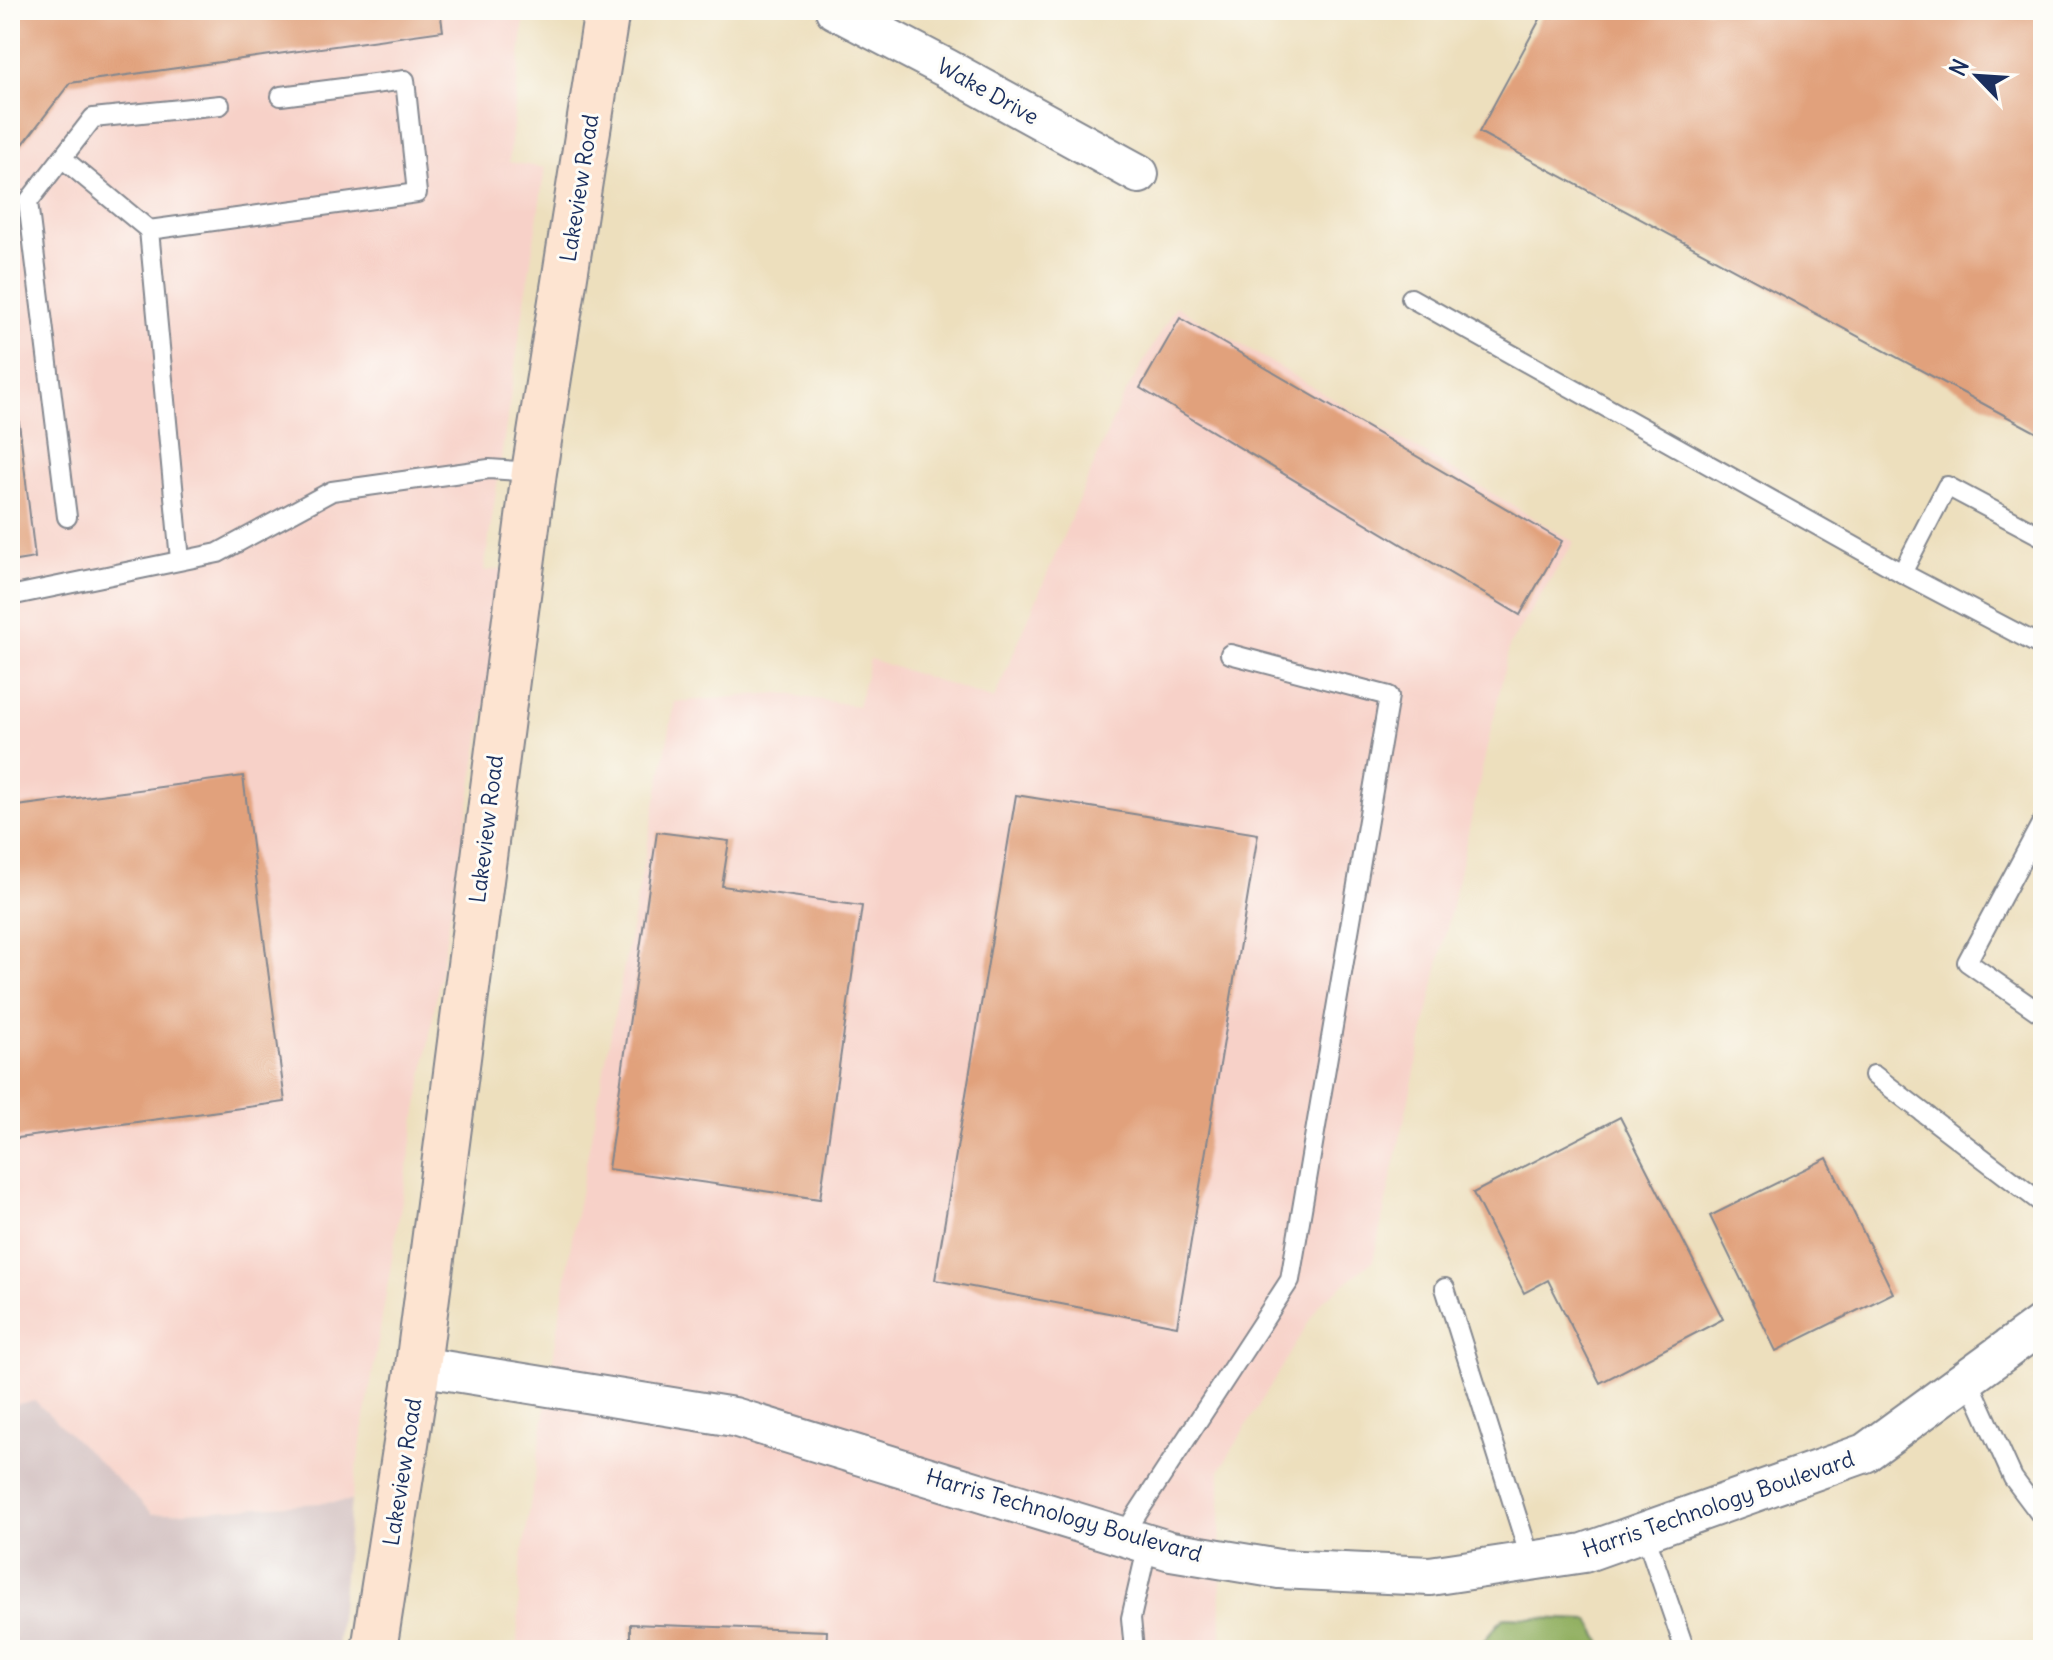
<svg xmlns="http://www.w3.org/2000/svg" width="2053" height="1660" font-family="Delius,sans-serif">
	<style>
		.built { fill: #f7d1c8 }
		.industrial { fill: #d2bfc0 }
		.forest { fill: #92b062; stroke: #567060; stroke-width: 2 }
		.building { fill: #e1a17c }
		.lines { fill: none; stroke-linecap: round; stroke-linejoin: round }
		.service-casing { stroke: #84878e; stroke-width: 22 }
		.minor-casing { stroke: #84878e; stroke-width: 42 }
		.secondary-casing { stroke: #84878e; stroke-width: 48 }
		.service { stroke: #fff; stroke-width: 18 }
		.minor { stroke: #fff; stroke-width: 38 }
		.secondary { stroke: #fde4d1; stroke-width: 44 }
		.labels { text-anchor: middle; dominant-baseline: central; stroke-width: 6; stroke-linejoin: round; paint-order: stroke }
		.street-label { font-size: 22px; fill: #1b2f5e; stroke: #fdfcf7 }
	</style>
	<rect width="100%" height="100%" fill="#fdfcf7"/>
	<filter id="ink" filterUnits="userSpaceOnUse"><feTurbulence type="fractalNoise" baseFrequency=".0125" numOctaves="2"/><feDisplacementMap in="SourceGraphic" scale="16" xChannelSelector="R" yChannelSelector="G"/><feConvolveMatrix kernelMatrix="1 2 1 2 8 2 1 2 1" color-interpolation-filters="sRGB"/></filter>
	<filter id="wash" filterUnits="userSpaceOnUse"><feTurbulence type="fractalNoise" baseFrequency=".006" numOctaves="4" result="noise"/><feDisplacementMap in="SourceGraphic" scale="32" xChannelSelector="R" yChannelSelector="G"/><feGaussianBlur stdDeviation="1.8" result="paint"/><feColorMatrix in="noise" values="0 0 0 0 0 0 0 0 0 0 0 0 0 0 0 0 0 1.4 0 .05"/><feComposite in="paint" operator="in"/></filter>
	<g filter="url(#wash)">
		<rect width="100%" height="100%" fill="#eddfbd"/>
		<g class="built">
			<path d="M10 10H525L509 162 545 168 484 571 509 568 351 1501 153 1514 35 1402 10 1405Z"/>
			<path d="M1176 306 1574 542 1510 644 1373 1261 1320 1303 1220 1470 1221 1650H517L520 1571 574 1225 675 702 779 693 858 706 870 659 994 699 1120 403Z"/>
		</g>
		<path class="industrial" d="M35 1401 153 1514 351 1501 337 1650H10V1405Z"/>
		<path class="forest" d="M1504 1617 1589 1620 1606 1650H1476Z"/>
		<g id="blocks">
			<g class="building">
				<path d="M10 10H440L443 31 70 83 10 161Z"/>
				<path d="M1545 10H2043V436L1479 132Z"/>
				<path d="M1180 318 1562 541 1520 615 1140 388Z"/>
				<path d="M10 363H12L35 558 10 562Z"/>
				<path d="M243 776 285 1102 10 1139V807Z"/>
				<path d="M1016 795 1258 834 1177 1326 935 1280Z"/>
				<path d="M657 832 729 841 722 886 862 906 820 1199 608 1169Z"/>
				<path d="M1620 1117 1723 1319 1600 1383 1548 1280 1524 1293 1473 1193Z"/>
				<path d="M1827 1158 1893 1293 1776 1351 1710 1216Z"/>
				<path d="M630 1624 827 1631 826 1650H630Z"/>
			</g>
		</g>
	</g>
	<g filter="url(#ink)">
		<use href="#blocks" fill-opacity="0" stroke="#84878e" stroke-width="2"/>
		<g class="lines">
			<defs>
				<g id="service">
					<path d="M62 158 28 202 67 517"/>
					<path d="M149 230 62 158 93 118 220 105"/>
					<path d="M1411 298 1902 573 2043 647"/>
					<path d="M180 560 149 230 417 193 405 80 281 96"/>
					<path d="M1902 573 1947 486 2043 537"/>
					<path d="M10 596 218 553 332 491 489 469 533 472"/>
					<path d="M2041 824 1967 962 2043 1015"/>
					<path d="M1874 1075 2043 1204"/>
					<path d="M1445 1288 1531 1561"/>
					<path d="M1968 1378 2013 1478 2043 1518"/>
					<path d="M1644 1531 1685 1650"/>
					<path d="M1122 1537 1290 1280 1389 696 1230 654"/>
					<path d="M1134 1650 1131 1618 1148 1544"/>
				</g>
				<g id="minor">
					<path d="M835 10 946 68 1139 174"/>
					<path d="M418 1366 734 1417 1171 1551 1279 1569 1430 1576 1584 1553 1865 1453 2043 1323"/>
				</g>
				<path id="secondary" d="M374 1650 418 1366 534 472 607 10"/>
			</defs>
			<use href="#service" class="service-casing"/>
			<use href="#minor" class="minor-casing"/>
			<use href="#secondary" class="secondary-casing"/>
			<use href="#service" class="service"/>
			<use href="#minor" class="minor"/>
			<use href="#secondary" class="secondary"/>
		</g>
	</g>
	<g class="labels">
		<g class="street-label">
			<text transform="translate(988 91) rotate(29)">Wake Drive</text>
			<text transform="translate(579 188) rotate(-81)">Lakeview Road</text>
			<text transform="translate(486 829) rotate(-83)">Lakeview Road</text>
			<text transform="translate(402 1472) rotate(-81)">Lakeview Road</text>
			<text transform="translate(1718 1504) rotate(-19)">Harris Technology Boulevard</text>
			<text transform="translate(1064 1515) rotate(16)">Harris Technology Boulevard</text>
		</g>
	</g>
	<rect width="2053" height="1660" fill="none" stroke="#fdfcf7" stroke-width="40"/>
	<g transform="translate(1977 76) rotate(295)" stroke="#fdfcf7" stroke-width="6" paint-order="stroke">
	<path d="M0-6L14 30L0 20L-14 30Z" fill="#1b2f5e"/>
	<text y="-12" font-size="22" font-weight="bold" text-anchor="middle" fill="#1b2f5e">N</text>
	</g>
</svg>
